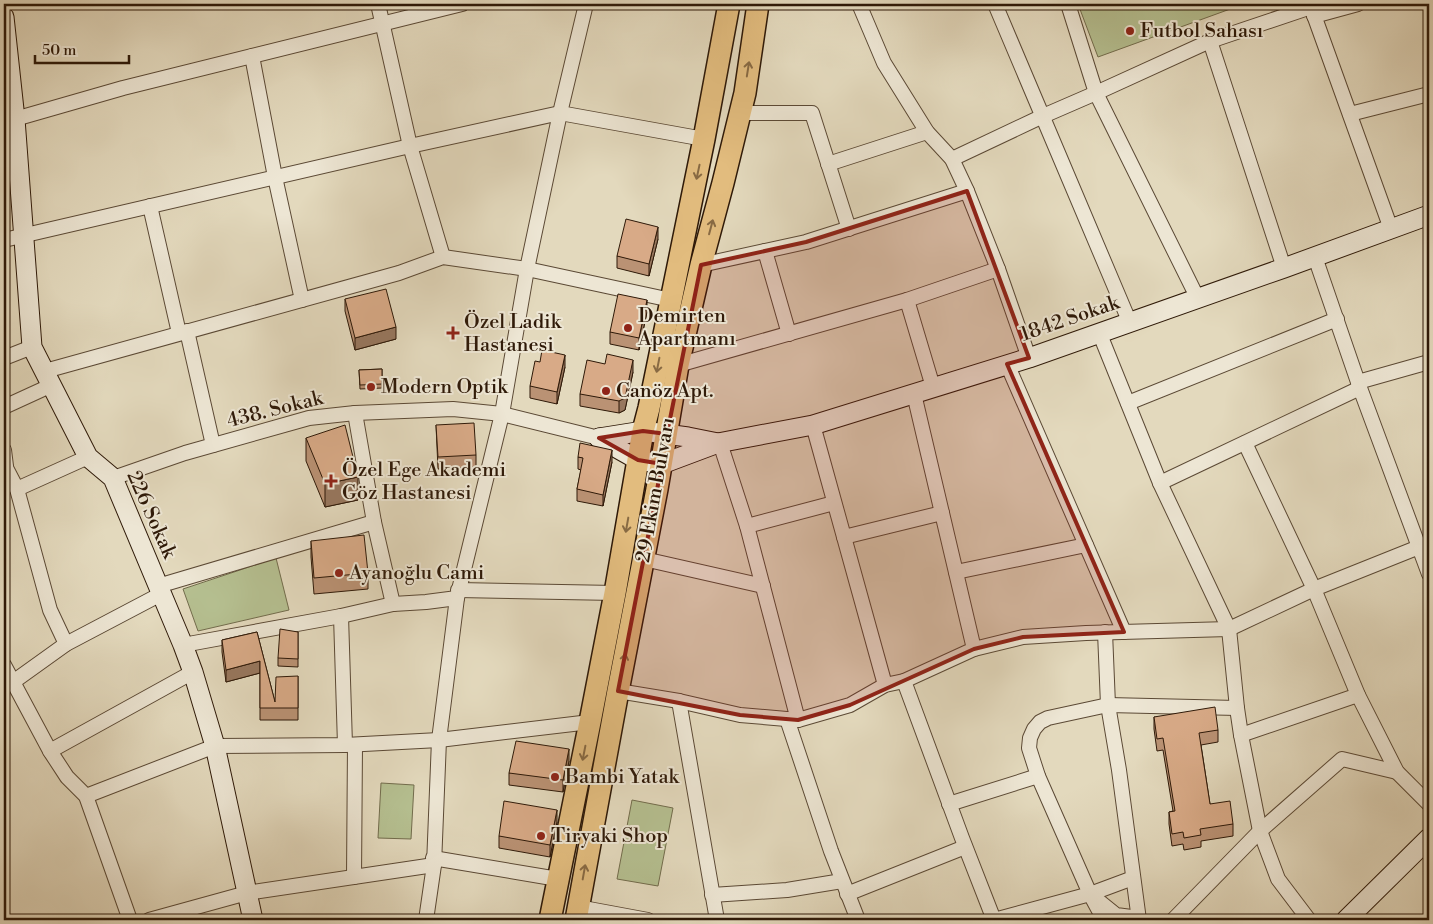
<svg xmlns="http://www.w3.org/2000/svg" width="1433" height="924" font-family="'Libre Bodoni',serif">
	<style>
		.green { fill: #b5bf90; stroke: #726c4c }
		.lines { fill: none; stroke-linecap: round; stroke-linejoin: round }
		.street-casing { stroke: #5b4935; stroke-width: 16 }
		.secondary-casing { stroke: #2e1908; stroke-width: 21 }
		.primary-casing { stroke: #2e1908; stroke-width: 24 }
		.street { stroke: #ede6d4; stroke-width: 14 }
		.secondary { stroke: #ede6d4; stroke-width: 19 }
		.primary { stroke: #e2bc7e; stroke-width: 21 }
		.wall { fill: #ba9274; stroke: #2e1908 }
		.shaded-wall { fill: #97775e; stroke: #2e1908 }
		.building { fill: #d8aa87; stroke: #2e1908 }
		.oneway { stroke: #886a43 }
		.marked { fill: #8f2418; fill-opacity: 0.2; stroke: #8f2418; stroke-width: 4; stroke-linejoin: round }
		.poi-dot { fill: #8f2418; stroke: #ede6d4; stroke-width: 2 }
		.labels { text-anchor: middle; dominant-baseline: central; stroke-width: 4; stroke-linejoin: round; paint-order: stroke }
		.poi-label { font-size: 20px; fill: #2e1908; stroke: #ede6d4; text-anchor: start }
		.street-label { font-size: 20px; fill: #2e1908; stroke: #ede6d4 }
	</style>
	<rect width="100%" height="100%" fill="#e3d9bd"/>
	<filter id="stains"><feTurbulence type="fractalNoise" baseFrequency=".004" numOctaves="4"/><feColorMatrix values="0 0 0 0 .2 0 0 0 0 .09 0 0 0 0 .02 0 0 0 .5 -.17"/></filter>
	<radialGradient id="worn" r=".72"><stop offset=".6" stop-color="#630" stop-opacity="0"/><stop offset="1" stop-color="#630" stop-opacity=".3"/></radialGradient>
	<g class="green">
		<path d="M1078 4H1244L1098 57Z"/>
		<path d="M276 558 289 610 198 631 183 589Z"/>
		<path d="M381 783 414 785 411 839 378 838Z"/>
		<path d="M632 800 673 808 658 886 617 879Z"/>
	</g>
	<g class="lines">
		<defs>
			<g id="street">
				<path d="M378 4 410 146 443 257"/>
				<path d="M859 4 884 63 927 132 952 159 967 191 998 269 1029 358"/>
				<path d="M995 4 1130 323"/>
				<path d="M1068 4 1096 93 1197 297"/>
				<path d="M1310 4 1391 229"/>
				<path d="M1314 16 1358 4"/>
				<path d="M1210 41 1284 268"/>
				<path d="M252 56 275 177 302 300"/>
				<path d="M740 113H812L849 229"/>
				<path d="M1350 114 1429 94"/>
				<path d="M15 119 123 88 462 4"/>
				<path d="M952 159 1043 116 1096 93 1210 41 1311 7"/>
				<path d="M828 164 927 132"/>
				<path d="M150 206 179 333"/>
				<path d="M4 240 410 146 560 113 704 139"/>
				<path d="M765 251 789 334"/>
				<path d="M1315 257 1360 388 1429 574"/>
				<path d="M701 265 806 242 967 191"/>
				<path d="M907 300 933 387"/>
				<path d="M187 331 213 445"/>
				<path d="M1099 332 1160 483 1229 629 1237 708 1241 735 1260 831 1278 879 1309 920"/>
				<path d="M4 358 32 347"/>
				<path d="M1007 364 1124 632"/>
				<path d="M678 365 907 300 998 269"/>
				<path d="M45 371 399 273 443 257 527 269 671 300"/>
				<path d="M1358 382 1429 362"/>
				<path d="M914 394 974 649"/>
				<path d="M1128 403 1337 319"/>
				<path d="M4 407 52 385"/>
				<path d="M355 413 374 522 393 604"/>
				<path d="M813 425 885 685"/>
				<path d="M720 443 747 526 798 720"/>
				<path d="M1245 443 1314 589 1358 695 1397 772 1429 804"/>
				<path d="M4 450 6 466"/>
				<path d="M4 464 17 489 50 610 66 644"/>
				<path d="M113 478 185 453 309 418 355 413 453 409 502 414 599 438"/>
				<path d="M1160 483 1360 388"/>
				<path d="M17 489 88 457"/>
				<path d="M747 526 834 503"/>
				<path d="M844 537 942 513"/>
				<path d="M644 559 763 586"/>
				<path d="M956 572 1086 545"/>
				<path d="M158 586 374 522"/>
				<path d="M458 590 615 593"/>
				<path d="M341 616 345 745"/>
				<path d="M1105 632 1108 705 1119 770 1139 920"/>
				<path d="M183 645 341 616 393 604 426 602 457 598"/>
				<path d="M4 665 50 751 67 777 86 796 130 920"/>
				<path d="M904 681 962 838 994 920"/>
				<path d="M13 682 66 644 161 594"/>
				<path d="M618 691 679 701 740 715 798 720 850 705 885 685 904 681 974 649 1023 637 1086 633 1229 629 1314 589 1429 543"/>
				<path d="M679 701 717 920"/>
				<path d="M787 719 831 851 858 920"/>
				<path d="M1241 735 1358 695"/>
				<path d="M50 751 193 672"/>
				<path d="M86 796 215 746 345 745 439 740 590 722"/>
				<path d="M949 804 1038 776"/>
				<path d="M433 858 558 879"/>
				<path d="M354 877 355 745"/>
				<path d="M847 894 965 847"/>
				<path d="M1090 894 1133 878"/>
				<path d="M712 895 787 890 842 881"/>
				<path d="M578 907 648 920"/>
				<path d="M1139 918 1116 915 1090 894 1038 776 1029 748 1030 738 1034 729 1040 722 1048 718 1108 705 1237 708"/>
				<path d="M149 920 247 893 434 865"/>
				<path d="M426 920 434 865 439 740 457 598 502 414 527 269 560 113 586 4"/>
				<path d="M994 920 1090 894 1104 920"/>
				<path d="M1173 920 1260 831 1342 759 1397 772"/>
			</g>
			<g id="secondary">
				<path d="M4 17 15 119 32 347 88 457 113 478 183 645 193 672 215 746 253 920"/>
				<path d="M599 438 638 460 662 464 718 443 813 425 1029 358 1284 268 1429 215"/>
				<path d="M599 438 643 431 688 437 718 443"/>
				<path d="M1346 920 1429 838"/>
			</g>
			<g id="primary">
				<path d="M550 920 590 722 615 593 643 431 649 408 704 139 729 4"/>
				<path d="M576 920 618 691 657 489 678 365 701 265 723 183 745 93 758 4"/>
			</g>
		</defs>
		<use href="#street" class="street-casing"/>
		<use href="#secondary" class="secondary-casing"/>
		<use href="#primary" class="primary-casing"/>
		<use href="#street" class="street"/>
		<use href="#secondary" class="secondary"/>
		<use href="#primary" class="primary"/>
	</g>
	<g class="wall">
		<path d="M658 239 649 276 617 268V256Z"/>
		<path d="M345 299 396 339 355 350 345 311Z"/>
		<path d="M647 312 639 350 610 344V332Z"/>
		<path d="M565 367 557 404 530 398V386Z"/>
		<path d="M382 369V388L360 389 359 370Z"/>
		<path d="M633 372 625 410 619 413 580 406V394Z"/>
		<path d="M436 425 476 455V467L438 469Z"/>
		<path d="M306 438 358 500 325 507 306 461Z"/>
		<path d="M578 457 612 462 603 506 577 501V489L581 470 578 469Z"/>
		<path d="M311 541 368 573V589L314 594 311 557Z"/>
		<path d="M257 632 275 702 298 676V720H260V673L226 682 222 652V640Z"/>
		<path d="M298 632V667L278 666V658Z"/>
		<path d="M1154 717 1218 730V742L1201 745 1210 804 1233 824V836L1201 841V847L1184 850 1183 844 1172 846 1169 824V812L1173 811 1163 750 1157 751 1154 729Z"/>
		<path d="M569 761 563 792 509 785V773Z"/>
		<path d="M557 822 550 857 499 848V836Z"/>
	</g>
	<g class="shaded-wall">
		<path d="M658 227V239L649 276V264Z"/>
		<path d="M647 300V312L639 350V338Z"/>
		<path d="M396 327V339L355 350V338Z"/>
		<path d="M565 355V367L557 404V392Z"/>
		<path d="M633 360V372L625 410 619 413V401Z"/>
		<path d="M612 450V462L603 506V495Z"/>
		<path d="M358 477V500L325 507V484Z"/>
		<path d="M260 661V673L226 682V670Z"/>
		<path d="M569 749V761L563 792V780Z"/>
		<path d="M557 810V822L550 857V845Z"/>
	</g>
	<g class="building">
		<path d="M626 219 658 227 649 264 617 256Z"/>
		<path d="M386 289 396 327 355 338 345 299Z"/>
		<path d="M618 294 647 300 639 338 610 332Z"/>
		<path d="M542 350 565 355 557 392 530 386 535 361 540 362Z"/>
		<path d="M607 354 633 360 625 398 619 401 580 394 587 360 605 364Z"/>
		<path d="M382 369V384L360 385 359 370Z"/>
		<path d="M474 423 476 455 438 457 436 425Z"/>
		<path d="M345 425 358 477 325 484 306 438Z"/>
		<path d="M580 443 612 450 603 495 577 489 583 458 578 457Z"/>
		<path d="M364 535 368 573 314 578 311 541Z"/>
		<path d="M280 629 298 632V659L278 658Z"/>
		<path d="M257 632 275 702 276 677 298 676V708H260V661L226 670 222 640Z"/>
		<path d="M1215 707 1218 730 1199 733 1210 804 1230 801 1233 824 1200 829 1201 835 1184 838 1183 832 1172 834 1169 812 1175 811 1163 738 1157 739 1154 717Z"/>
		<path d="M516 741 569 749 563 780 509 773Z"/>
		<path d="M504 801 557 810 550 845 499 836Z"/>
	</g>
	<defs><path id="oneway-shaft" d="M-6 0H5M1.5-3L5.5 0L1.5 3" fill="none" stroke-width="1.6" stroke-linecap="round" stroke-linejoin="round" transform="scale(1.25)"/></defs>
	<g class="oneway">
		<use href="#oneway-shaft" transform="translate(748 69) rotate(-81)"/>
		<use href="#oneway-shaft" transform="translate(698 172) rotate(102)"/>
		<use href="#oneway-shaft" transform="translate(711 227) rotate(-75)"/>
		<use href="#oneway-shaft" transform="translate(658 365) rotate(101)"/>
		<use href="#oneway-shaft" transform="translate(627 525) rotate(100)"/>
		<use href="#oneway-shaft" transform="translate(624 661) rotate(-79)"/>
		<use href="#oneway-shaft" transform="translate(584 753) rotate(101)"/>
		<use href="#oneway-shaft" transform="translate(584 872) rotate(-80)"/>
	</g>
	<path class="marked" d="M967 191 1029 358 1007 364 1124 632 1023 637 974 649 850 705 798 720 740 715 618 691 662 464 638 460 599 438 643 431 667 434 701 265 806 242Z"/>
	<g class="poi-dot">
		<circle cx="1130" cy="31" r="5"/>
		<circle cx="628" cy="328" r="5"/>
		<path d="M450.5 325.5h5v5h5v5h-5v5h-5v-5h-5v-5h5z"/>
		<circle cx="371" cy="387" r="5"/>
		<circle cx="606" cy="391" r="5"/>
		<path d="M328.5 473.5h5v5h5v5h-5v5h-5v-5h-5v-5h5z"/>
		<circle cx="339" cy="573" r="5"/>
		<circle cx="555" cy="777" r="5"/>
		<circle cx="541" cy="836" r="5"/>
	</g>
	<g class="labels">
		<g class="poi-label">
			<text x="1140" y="31">Futbol Sahası</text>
			<text x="638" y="316">Demirten<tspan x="638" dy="23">Apartmanı</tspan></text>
			<text x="464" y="322">Özel Ladik<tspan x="464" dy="23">Hastanesi</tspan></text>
			<text x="381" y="387">Modern Optik</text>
			<text x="616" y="391">Canöz Apt.</text>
			<text x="342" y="470">Özel Ege Akademi<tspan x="342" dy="23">Göz Hastanesi</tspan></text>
			<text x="349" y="573">Ayanoğlu Cami</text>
			<text x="565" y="777">Bambi Yatak</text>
			<text x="551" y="836">Tiryaki Shop</text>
		</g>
		<g class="street-label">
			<text transform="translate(1070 319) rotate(-19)">1842 Sokak</text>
			<text transform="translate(275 410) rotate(-14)">438. Sokak</text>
			<text transform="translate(656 490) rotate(-80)">29 Ekim Bulvarı</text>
			<text transform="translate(151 515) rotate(66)">226 Sokak</text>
		</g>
	</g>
	<rect width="1433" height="924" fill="none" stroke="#e3d9bd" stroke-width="20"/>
	<rect x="5" y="5" width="1423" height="914" fill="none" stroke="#2e1908" stroke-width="2.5"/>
	<rect x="10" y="10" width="1413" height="904" fill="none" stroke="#2e1908"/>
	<path d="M35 55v8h94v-8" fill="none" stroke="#2e1908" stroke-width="2.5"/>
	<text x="42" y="55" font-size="15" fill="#2e1908" stroke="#ede6d4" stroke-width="4" paint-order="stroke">50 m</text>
	<rect width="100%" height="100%" filter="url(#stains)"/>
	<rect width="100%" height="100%" fill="url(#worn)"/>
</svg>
